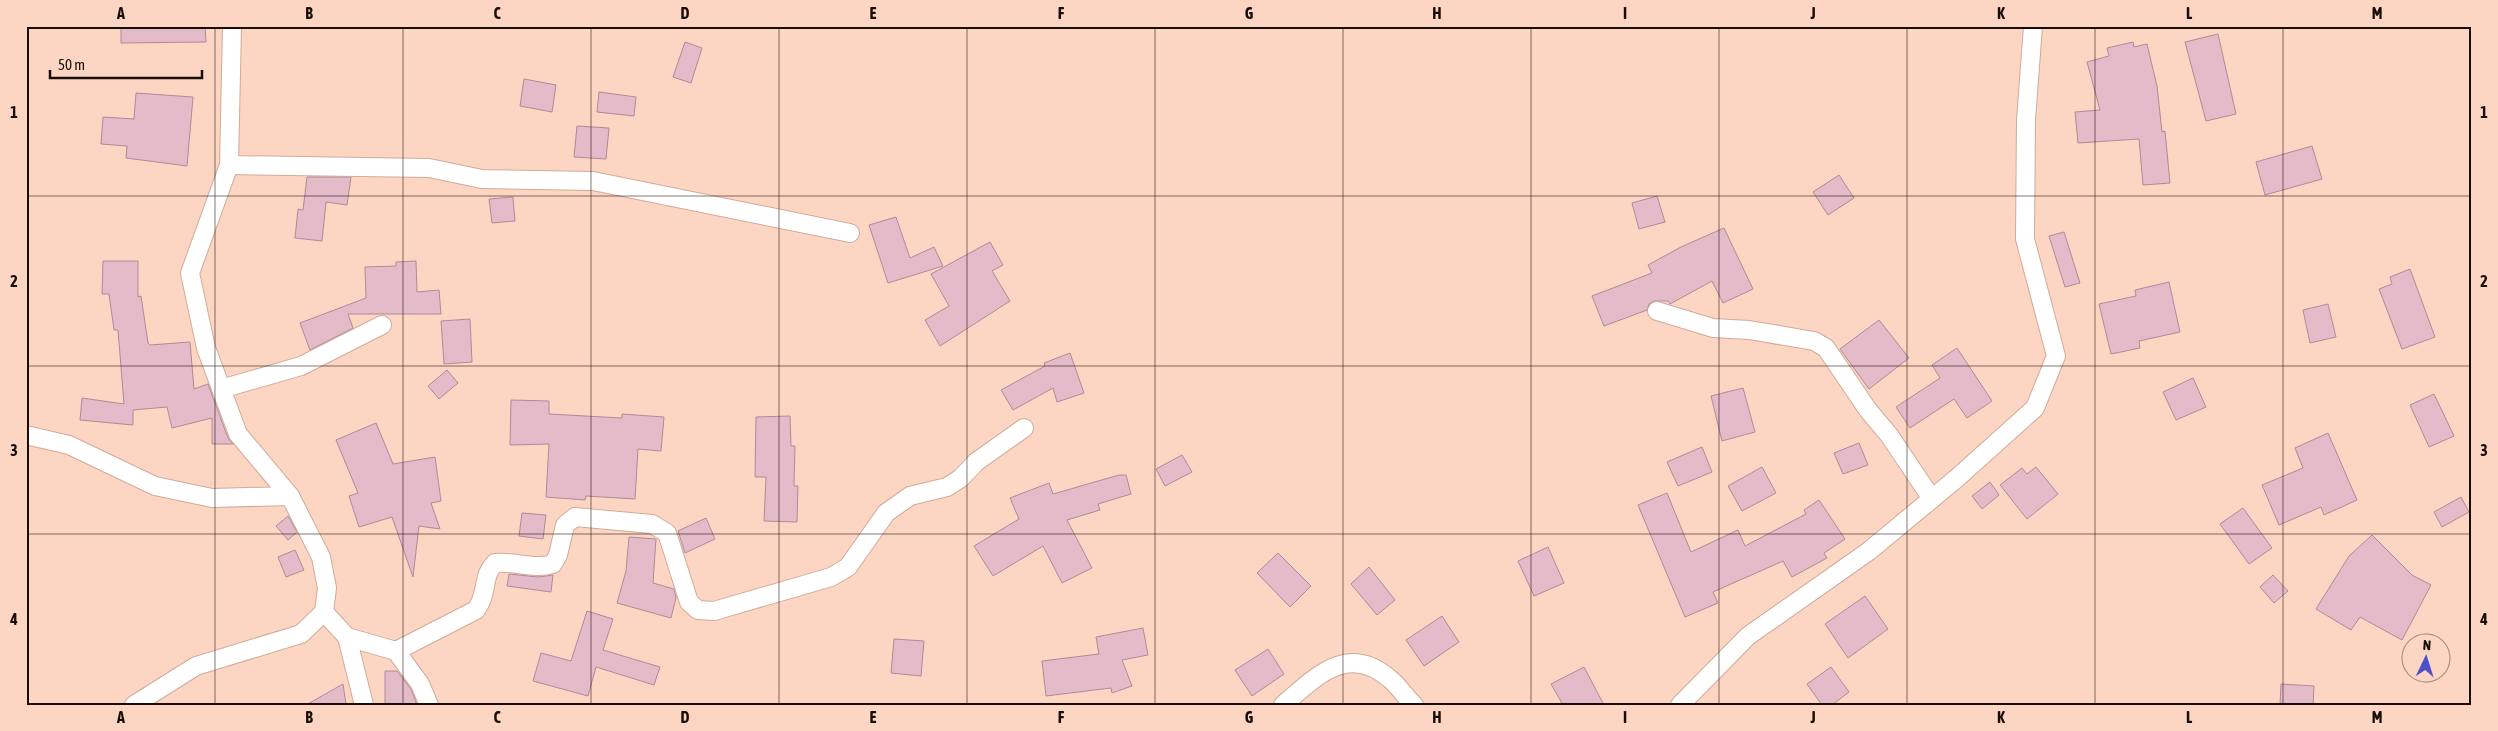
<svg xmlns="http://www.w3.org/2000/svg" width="2498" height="731" font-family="'Asap Condensed',sans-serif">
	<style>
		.building { fill: #e3bbc9; stroke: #b08a97 }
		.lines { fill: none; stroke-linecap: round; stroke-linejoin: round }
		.minor-casing { stroke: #cfab99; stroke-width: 20 }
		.minor { stroke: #fff; stroke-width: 18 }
		.grid { fill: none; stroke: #190d07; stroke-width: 1; stroke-opacity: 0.55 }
		.neatline { fill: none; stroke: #190d07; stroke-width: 2 }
		.grid-label { font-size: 16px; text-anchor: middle; font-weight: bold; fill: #190d07 }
	</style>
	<rect width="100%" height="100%" fill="#fcd6c3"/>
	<g class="building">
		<path d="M121 26H205L206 42 121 43Z"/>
		<path d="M2218 34 2236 114 2206 121 2185 42Z"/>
		<path d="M685 42 702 48 691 83 673 77Z"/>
		<path d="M2133 42 2134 47 2147 44 2157 86 2162 132 2165 131 2170 183 2143 185 2139 139 2078 143 2075 112 2100 110 2087 62 2109 56 2107 48Z"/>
		<path d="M524 79 556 85 552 112 520 106Z"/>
		<path d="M599 92 636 97 634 116 597 112Z"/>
		<path d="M136 93 193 97 187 166 126 158 127 146 101 144 103 117 134 119Z"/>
		<path d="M577 126 609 128 606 159 574 157Z"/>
		<path d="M2312 146 2322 179 2265 195 2256 162Z"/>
		<path d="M1839 175 1854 198 1828 215 1813 192Z"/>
		<path d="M307 177H351L347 205 326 202 322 241 295 238 298 209 303 210Z"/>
		<path d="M1657 196 1665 222 1639 229 1632 203Z"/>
		<path d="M513 197 515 221 492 223 489 199Z"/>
		<path d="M896 217 910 258 934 247 943 266 888 283 869 225Z"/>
		<path d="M1724 228 1753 289 1723 303 1712 281 1670 304 1668 301H1654L1649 304 1647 310 1604 326 1592 296 1652 273 1648 265 1681 247Z"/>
		<path d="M2064 232 2080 283 2065 287 2049 236Z"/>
		<path d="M990 242 1003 265 992 271 1010 301 940 346 925 320 949 306 931 274Z"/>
		<path d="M103 261H138V297L141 296 148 343 150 345 190 342 194 389 208 384 228 438 233 444H212V418L172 428 167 407 133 410V425L80 420 82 398 124 404 118 330H114L109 294H102Z"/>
		<path d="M416 261 417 292 439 290 441 314H348L353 328 310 350 300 323 366 298 365 267 396 266V262Z"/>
		<path d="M2410 269 2435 337 2402 349 2379 289 2392 284 2390 277Z"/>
		<path d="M2169 282 2180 332 2139 341 2140 348 2111 354 2099 304 2136 296 2135 290Z"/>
		<path d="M2328 304 2336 337 2310 343 2303 310Z"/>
		<path d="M470 319 472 362 444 364 441 321Z"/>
		<path d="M1879 320 1909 358 1869 389 1840 349Z"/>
		<path d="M1957 348 1992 401 1967 418 1954 399 1910 428 1896 407 1940 378 1932 365Z"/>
		<path d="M1070 353 1084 393 1057 402 1053 388 1013 410 1001 390 1045 366 1044 363Z"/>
		<path d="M447 370 458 383 439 399 428 386Z"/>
		<path d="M2193 378 2206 407 2176 420 2163 392Z"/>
		<path d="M1743 388 1755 432 1722 441 1711 396Z"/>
		<path d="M2434 394 2454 436 2429 447 2410 405Z"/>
		<path d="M511 400 549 401V414L622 418V414L664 417 661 451 638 449 635 499 586 496 585 500 546 497 549 444 510 445Z"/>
		<path d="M790 416 791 446H795L794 486H798L797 522 764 521 766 477H755L756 417Z"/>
		<path d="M376 423 393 464 435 457 441 501 431 503 440 529 419 526 413 577 392 517 359 527 349 496 358 493 336 440Z"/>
		<path d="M2328 433 2357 500 2324 515 2321 507 2279 525 2262 485 2303 468 2295 448Z"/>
		<path d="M1859 443 1868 465 1843 474 1834 453Z"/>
		<path d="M1702 447 1712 472 1678 486 1667 462Z"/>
		<path d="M1182 455 1192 472 1165 486 1156 469Z"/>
		<path d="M1762 467 1776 493 1742 511 1728 486Z"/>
		<path d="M2036 467 2058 494 2027 519 2000 485 2022 468 2027 474Z"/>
		<path d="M1119 475H1126L1131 494 1098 504 1100 510 1067 520 1092 568 1062 583 1043 546 993 576 974 546 1019 519 1010 498 1049 483 1053 494Z"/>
		<path d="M1990 482 1999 495 1982 509 1972 496Z"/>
		<path d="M1667 493 1691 552 1738 530 1745 546 1806 514 1804 510 1819 500 1845 539 1824 553 1827 558 1792 577 1783 561 1713 592 1718 603 1685 617 1638 505Z"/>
		<path d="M2461 497 2469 512 2442 527 2434 512Z"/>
		<path d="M2243 508 2272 548 2249 564 2220 524Z"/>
		<path d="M522 513 546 515 543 539 519 536Z"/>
		<path d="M288 516 297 532 288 540 276 526Z"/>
		<path d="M706 518 715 539 685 553 678 531Z"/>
		<path d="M2372 535 2412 575 2431 585 2402 640 2360 617 2351 630 2316 609 2349 556Z"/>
		<path d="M629 537 656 539 653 583 674 589 676 598 671 618 617 603 626 571Z"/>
		<path d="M1548 547 1564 583 1534 596 1518 561Z"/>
		<path d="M295 550 304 570 286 577 278 557Z"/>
		<path d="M1278 553 1311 586 1290 607 1257 573Z"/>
		<path d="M1369 567 1395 600 1377 615 1351 584Z"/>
		<path d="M509 574 538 577 553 575 551 592 507 586Z"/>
		<path d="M2273 575 2288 591 2274 603 2260 587Z"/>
		<path d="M1865 596 1888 629 1848 658 1825 624Z"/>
		<path d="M587 611 613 619 603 650 660 667 654 685 596 667 588 696 533 681 541 653 571 661Z"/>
		<path d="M1442 616 1459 642 1424 666 1406 640Z"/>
		<path d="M1143 628 1148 655 1122 660 1132 686 1112 693 1111 688 1046 696 1042 661 1099 654 1096 637Z"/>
		<path d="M894 639 924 641 921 676 891 673Z"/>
		<path d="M1268 649 1284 674 1252 696 1235 670Z"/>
		<path d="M1584 667 1604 705H1563L1551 684Z"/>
		<path d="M1831 667 1849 692 1832 705H1822L1807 684Z"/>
		<path d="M385 671H397L411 689 417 705H385Z"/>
		<path d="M343 684 346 705H306Z"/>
		<path d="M2281 684 2314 686 2313 705H2280Z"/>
	</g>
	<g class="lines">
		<defs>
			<g id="minor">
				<path d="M229 165 429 168 482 179 593 181 850 233"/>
				<path d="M1657 311 1713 328 1749 330 1814 341 1826 348 1868 410 1889 435 1932 499"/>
				<path d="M221 389 301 366 382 325"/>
				<path d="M26 435 69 445 155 486 212 498 290 496"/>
				<path d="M324 612 347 637 396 651 420 684 429 705"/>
				<path d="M347 637 364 705"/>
				<path d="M396 651 476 610C489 592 481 577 495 563 515 561 534 570 553 564L558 555 565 525 575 517 652 524 667 533 689 602 698 610 714 611 831 577 848 567 886 513 910 496 947 487 961 478 976 462 1024 428"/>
				<path d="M134 705 196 666 301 634 324 612 327 588 321 557 290 496 238 434 206 348 190 273 229 165 232 26"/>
				<path d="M1283 705C1316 677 1347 642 1390 679 1399 686 1405 697 1414 705"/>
				<path d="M1680 705 1748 636 1869 551 1957 478 2035 408 2056 356 2025 239 2026 120 2033 26"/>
			</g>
		</defs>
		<use href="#minor" class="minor-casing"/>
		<use href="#minor" class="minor"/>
	</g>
	<path class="grid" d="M215 26V705M403 26V705M591 26V705M779 26V705M967 26V705M1155 26V705M1343 26V705M1531 26V705M1719 26V705M1907 26V705M2095 26V705M2283 26V705M26 196H2472M26 366H2472M26 534H2472"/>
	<rect width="2498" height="731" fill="none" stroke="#fcd6c3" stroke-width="55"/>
	<g transform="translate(2426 658) rotate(4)"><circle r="24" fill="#fcd6c3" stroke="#a18678"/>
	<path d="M0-4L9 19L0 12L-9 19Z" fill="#4c51c7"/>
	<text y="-8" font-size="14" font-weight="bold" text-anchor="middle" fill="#190d07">N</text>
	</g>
	<path d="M50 70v8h152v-8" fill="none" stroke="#190d07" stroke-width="2.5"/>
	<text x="58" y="70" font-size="15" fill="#190d07" stroke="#fcd6c3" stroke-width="4" paint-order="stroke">50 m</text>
	<rect x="28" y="28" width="2442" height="676" class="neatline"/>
	<g class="grid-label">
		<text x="121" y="19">A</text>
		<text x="309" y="19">B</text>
		<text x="497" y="19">C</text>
		<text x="685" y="19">D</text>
		<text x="873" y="19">E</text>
		<text x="1061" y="19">F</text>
		<text x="1249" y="19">G</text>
		<text x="1437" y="19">H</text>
		<text x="1625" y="19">I</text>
		<text x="1813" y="19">J</text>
		<text x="2001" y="19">K</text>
		<text x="2189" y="19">L</text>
		<text x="2377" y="19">M</text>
		<text x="14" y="118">1</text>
		<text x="2484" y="118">1</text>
		<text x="14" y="287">2</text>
		<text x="2484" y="287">2</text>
		<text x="14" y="456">3</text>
		<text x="2484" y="456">3</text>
		<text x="14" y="625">4</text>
		<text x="2484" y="625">4</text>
		<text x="121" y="723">A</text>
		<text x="309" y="723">B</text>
		<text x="497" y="723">C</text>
		<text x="685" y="723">D</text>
		<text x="873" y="723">E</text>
		<text x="1061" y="723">F</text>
		<text x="1249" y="723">G</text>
		<text x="1437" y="723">H</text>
		<text x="1625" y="723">I</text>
		<text x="1813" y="723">J</text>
		<text x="2001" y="723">K</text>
		<text x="2189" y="723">L</text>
		<text x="2377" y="723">M</text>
	</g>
</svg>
